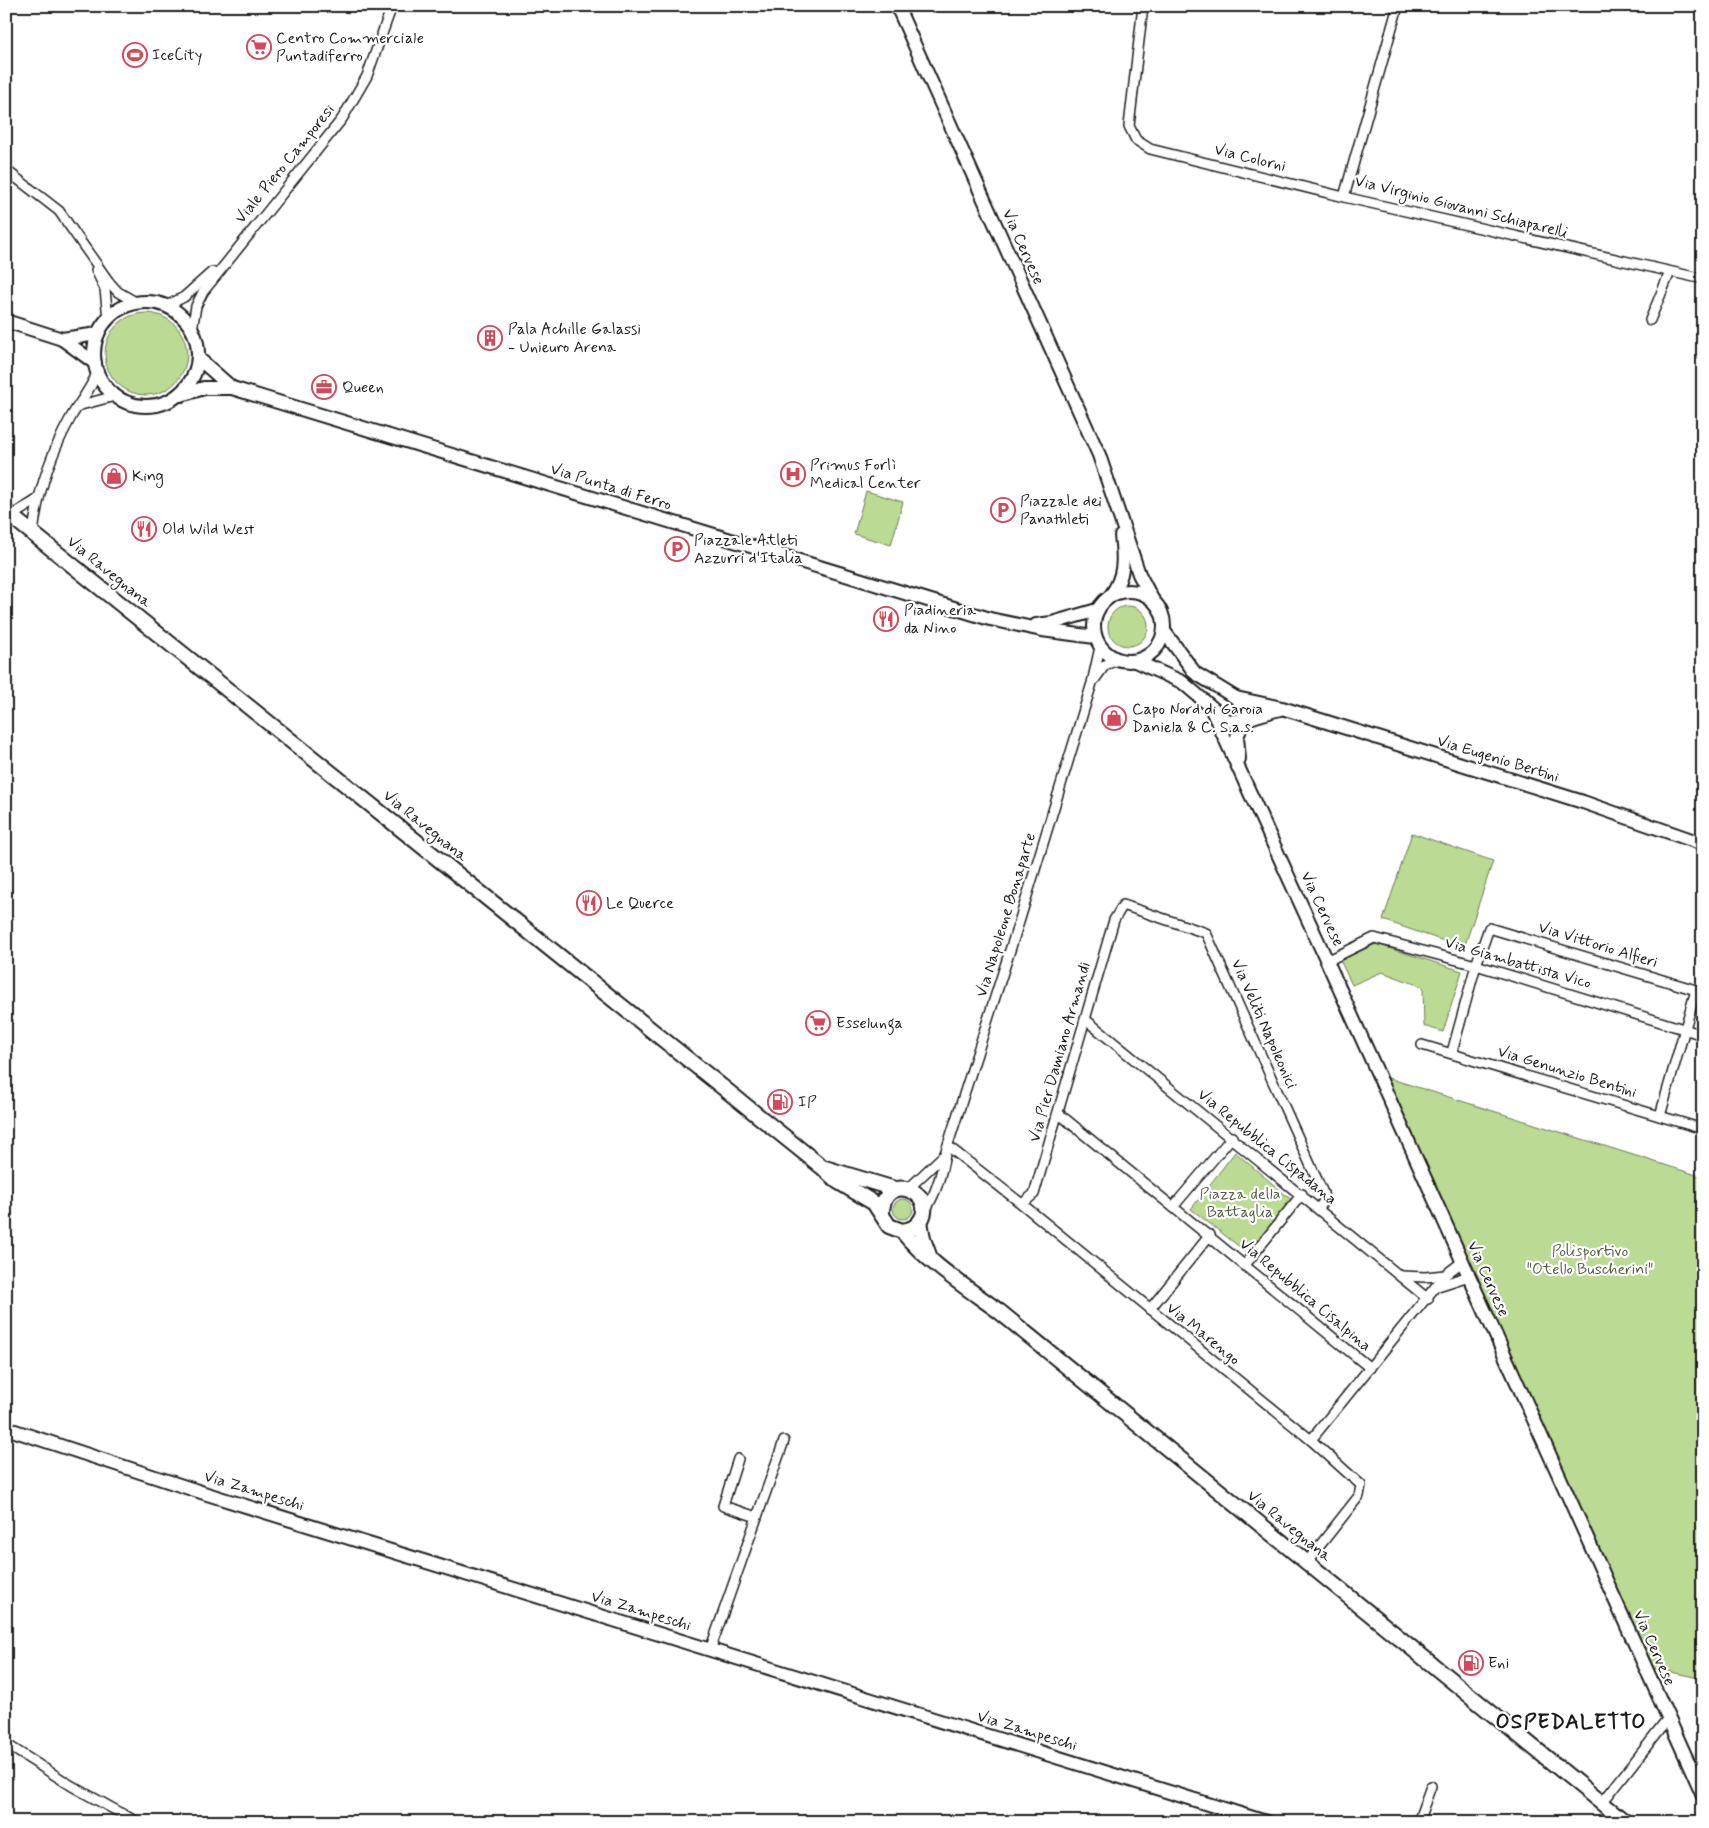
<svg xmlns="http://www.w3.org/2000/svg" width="1709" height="1828" font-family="Mynerve,sans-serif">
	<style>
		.green { fill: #bbda93; stroke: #6c7b58 }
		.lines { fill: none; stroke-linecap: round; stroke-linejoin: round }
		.street-casing { stroke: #1c1c1c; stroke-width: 12 }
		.secondary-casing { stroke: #1c1c1c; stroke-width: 16 }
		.primary-casing { stroke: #1c1c1c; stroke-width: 18 }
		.street { stroke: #fff; stroke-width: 9 }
		.secondary { stroke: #fff; stroke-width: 12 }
		.primary { stroke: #fff; stroke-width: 14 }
		.labels { text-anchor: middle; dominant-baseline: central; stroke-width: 4.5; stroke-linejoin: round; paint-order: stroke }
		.poi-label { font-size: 16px; fill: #1c1c1c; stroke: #fff; text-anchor: start }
		.street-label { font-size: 16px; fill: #1c1c1c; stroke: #fff }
		.park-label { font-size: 16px; fill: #545e46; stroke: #fff }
		.district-label { font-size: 21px; font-weight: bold; letter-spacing: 1px; fill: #1c1c1c; stroke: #fff }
	</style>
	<rect width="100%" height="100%" fill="#fff"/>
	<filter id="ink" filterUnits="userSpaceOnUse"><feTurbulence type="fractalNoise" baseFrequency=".02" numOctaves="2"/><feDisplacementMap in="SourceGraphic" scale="10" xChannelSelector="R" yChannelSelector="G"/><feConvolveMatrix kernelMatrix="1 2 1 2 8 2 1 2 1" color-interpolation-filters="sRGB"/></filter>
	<g filter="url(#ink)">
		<g class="green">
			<circle cx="146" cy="354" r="41"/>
			<path d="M866 491 903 502 891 545 854 534Z"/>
			<circle cx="1128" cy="626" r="20"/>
			<path d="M1412 833 1493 861 1464 948 1383 920Z"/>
			<path d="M1376 944 1462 971 1443 1032 1424 1026 1423 987 1382 972 1352 985 1340 960Z"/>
			<path d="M1385 1077 1703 1177V1679L1653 1668Z"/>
			<path d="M1235 1152 1294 1202 1246 1252 1191 1209Z"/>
			<circle cx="903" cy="1209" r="10"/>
		</g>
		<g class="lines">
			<defs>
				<g id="street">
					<path d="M1143 6 1129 126 1136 140 1150 149 1344 197"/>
					<path d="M1398 6 1344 197 1703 279"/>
					<path d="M6 170 59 211 109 282 118 292 137 303"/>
					<path d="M96 270 105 289 108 319"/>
					<path d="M166 306 184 297 212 272"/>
					<path d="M1650 320 1670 272"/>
					<path d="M192 330 196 306 203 292 342 119 367 76 392 6"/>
					<path d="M81 405 115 396"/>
					<path d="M6 522C13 512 28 507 38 499"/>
					<path d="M33 534C37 494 51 454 70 419 79 402 90 391 97 373"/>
					<path d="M1095 679 1105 665 1118 660"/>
					<path d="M1327 961 1374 938 1476 965 1703 1035"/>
					<path d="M1086 1020 1428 1299"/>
					<path d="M1422 1045 1703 1129"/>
					<path d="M1452 1052 1476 965 1489 928 1696 990 1660 1116"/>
					<path d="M1058 1113 1370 1368"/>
					<path d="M949 1147 1022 1204 1311 1440 1361 1485 1359 1496 1306 1563"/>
					<path d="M908 1189 945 1154"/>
					<path d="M1022 1204 1034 1194 1114 920 1123 905 1206 933 1323 1193 1324 1201 1319 1208"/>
					<path d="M1173 1207 1232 1137"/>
					<path d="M924 1212C936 1194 941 1176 945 1154L1020 919 1092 683 1100 647"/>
					<path d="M1245 1265 1302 1194"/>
					<path d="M1401 1276 1425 1277 1445 1275"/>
					<path d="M1438 1286 1469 1276"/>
					<path d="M1150 1309 1210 1235"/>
					<path d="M1311 1440 1445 1275 1462 1262"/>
					<path d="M738 1459 723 1506 757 1517 784 1441"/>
					<path d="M710 1650 757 1517"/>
					<path d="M6 1744 72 1786 137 1822"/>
					<path d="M1602 1803 1668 1719"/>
					<path d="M1418 1822 1431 1786"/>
				</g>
				<g id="secondary">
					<path d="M897 6 1099 455 1139 574 1152 599"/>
					<circle cx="146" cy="354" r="52"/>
					<path d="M6 321 62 339 98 334"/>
					<path d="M62 339 95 363"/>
					<path d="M198 358 232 388 990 619 1042 630 1095 637"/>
					<path d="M181 395 204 388H232"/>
					<circle cx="1129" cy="626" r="35"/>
					<path d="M1111 595C1125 576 1124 558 1121 536"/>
					<path d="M1036 625 1052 623 1097 610"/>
					<path d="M1164 631 1195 673 1236 698 1243 705 1244 719 1237 737 1239 759"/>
					<path d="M1135 661 1182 682 1228 721C1241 723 1265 712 1280 709"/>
					<path d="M1236 698 1282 708 1583 802 1703 844"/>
					<path d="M1211 708 1327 961 1703 1795"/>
					<path d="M6 1428 207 1494 1266 1822"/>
				</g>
				<g id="primary">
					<path d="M6 512 822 1167 837 1181 874 1203 889 1226 902 1231C910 1230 917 1227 921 1220 938 1190 881 1170 882 1215"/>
					<path d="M825 1168 895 1189"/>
					<path d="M920 1221 923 1239 930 1258"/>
					<path d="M902 1231C928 1263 966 1287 1000 1312L1625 1822"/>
				</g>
			</defs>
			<use href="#street" class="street-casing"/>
			<use href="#secondary" class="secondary-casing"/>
			<use href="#primary" class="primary-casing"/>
			<use href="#street" class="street"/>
			<use href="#secondary" class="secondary"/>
			<use href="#primary" class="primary"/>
		</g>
	</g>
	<defs>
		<symbol id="supermarket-ring" viewBox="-11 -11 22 22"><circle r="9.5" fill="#fff" stroke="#d1495b" stroke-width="1.5"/><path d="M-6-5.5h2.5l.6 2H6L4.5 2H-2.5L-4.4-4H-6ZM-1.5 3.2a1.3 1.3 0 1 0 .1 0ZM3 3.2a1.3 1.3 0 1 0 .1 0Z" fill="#d1495b"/></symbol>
		<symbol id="stadium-ring" viewBox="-11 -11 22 22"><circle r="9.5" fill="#fff" stroke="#d1495b" stroke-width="1.5"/><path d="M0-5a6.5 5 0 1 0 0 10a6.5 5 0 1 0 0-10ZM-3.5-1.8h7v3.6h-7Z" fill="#d1495b"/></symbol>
		<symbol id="building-ring" viewBox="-11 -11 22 22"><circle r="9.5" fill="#fff" stroke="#d1495b" stroke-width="1.5"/><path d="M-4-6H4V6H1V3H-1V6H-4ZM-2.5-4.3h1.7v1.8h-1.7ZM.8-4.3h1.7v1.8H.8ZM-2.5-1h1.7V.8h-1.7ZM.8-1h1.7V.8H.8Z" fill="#d1495b"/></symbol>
		<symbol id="office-ring" viewBox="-11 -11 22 22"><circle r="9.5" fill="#fff" stroke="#d1495b" stroke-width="1.5"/><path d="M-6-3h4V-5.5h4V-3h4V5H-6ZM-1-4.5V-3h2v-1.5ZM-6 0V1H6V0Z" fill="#d1495b"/></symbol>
		<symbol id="hospital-ring" viewBox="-11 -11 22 22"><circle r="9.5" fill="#fff" stroke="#d1495b" stroke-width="1.5"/><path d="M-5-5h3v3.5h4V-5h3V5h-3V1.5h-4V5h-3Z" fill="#d1495b"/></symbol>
		<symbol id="shop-ring" viewBox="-11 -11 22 22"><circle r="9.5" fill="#fff" stroke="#d1495b" stroke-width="1.5"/><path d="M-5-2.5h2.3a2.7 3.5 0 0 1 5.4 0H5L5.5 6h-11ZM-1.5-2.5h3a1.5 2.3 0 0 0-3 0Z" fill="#d1495b"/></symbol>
		<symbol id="parking-ring" viewBox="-11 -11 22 22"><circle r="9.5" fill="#fff" stroke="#d1495b" stroke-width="1.5"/><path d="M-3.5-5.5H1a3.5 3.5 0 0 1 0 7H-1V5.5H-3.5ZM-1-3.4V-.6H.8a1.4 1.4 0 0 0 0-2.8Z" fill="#d1495b"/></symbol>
		<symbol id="restaurant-ring" viewBox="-11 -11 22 22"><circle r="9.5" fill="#fff" stroke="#d1495b" stroke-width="1.5"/><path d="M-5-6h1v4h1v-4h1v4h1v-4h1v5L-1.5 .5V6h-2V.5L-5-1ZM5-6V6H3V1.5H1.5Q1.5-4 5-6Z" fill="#d1495b"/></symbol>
		<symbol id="fuel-ring" viewBox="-11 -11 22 22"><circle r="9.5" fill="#fff" stroke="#d1495b" stroke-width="1.5"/><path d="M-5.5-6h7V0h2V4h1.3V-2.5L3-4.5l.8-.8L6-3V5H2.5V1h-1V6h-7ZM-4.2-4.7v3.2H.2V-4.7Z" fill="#d1495b"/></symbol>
	</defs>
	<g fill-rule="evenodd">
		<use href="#supermarket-ring" x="245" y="33" width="28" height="28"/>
		<use href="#stadium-ring" x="121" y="41" width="28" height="28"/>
		<use href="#building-ring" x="476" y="324" width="28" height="28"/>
		<use href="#office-ring" x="310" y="373" width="28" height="28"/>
		<use href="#hospital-ring" x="779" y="460" width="28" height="28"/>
		<use href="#shop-ring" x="100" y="462" width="28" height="28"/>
		<use href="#parking-ring" x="989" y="496" width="28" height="28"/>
		<use href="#restaurant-ring" x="130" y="515" width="28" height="28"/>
		<use href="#parking-ring" x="663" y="535" width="28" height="28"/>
		<use href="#restaurant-ring" x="872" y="605" width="28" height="28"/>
		<use href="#shop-ring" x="1100" y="704" width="28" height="28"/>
		<use href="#restaurant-ring" x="575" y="889" width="28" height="28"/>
		<use href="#supermarket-ring" x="804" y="1009" width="28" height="28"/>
		<use href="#fuel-ring" x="766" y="1088" width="28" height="28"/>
		<use href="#fuel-ring" x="1457" y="1649" width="28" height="28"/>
	</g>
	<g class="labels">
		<g class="poi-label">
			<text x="276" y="38">Centro Commerciale<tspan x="276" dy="18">Puntadiferro</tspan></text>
			<text x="152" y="55">IceCity</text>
			<text x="508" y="329">Pala Achille Galassi<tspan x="508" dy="18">- Unieuro Arena</tspan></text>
			<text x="342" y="387">Queen</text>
			<text x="810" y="465">Primus Forlì<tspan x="810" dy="18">Medical Center</tspan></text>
			<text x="132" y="476">King</text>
			<text x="1020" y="501">Piazzale dei<tspan x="1020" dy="18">Panathleti</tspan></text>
			<text x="162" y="529">Old Wild West</text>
			<text x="694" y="540">Piazzale Atleti<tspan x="694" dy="18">Azzurri d'Italia</tspan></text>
			<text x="904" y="610">Piadineria<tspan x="904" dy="18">da Nino</tspan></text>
			<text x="1132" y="709">Capo Nord di Garoia<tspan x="1132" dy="18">Daniela &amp; C. S.a.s.</tspan></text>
			<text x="606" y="903">Le Querce</text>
			<text x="836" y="1023">Esselunga</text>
			<text x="798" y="1102">IP</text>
			<text x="1488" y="1663">Eni</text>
		</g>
		<g class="street-label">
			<text transform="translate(1250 158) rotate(14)">Via Colorni</text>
			<text transform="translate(285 164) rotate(-51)">Viale Piero Camporesi</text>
			<text transform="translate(1461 207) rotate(14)">Via Virginio Giovanni Schiaparelli</text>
			<text transform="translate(1023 247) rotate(66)">Via Cervese</text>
			<text transform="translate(611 487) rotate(17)">Via Punta di Ferro</text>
			<text transform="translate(109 572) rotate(39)">Via Ravegnana</text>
			<text transform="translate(1498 759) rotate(17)">Via Eugenio Bertini</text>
			<text transform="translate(425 826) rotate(39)">Via Ravegnana</text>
			<text transform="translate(1322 909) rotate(65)">Via Cervese</text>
			<text transform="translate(1006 915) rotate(-73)">Via Napoleone Bonaparte</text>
			<text transform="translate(1598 945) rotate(17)">Via Vittorio Alfieri</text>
			<text transform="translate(1518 963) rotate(16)">Via Giambattista Vico</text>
			<text transform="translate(1264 1024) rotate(66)">Via Veliti Napoleonici</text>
			<text transform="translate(1060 1052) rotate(-74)">Via Pier Damiano Armandi</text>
			<text transform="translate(1567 1072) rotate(17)">Via Genunzio Bentini</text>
			<text transform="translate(1267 1147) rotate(39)">Via Repubblica Cispadana</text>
			<text transform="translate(1488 1279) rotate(66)">Via Cervese</text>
			<text transform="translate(1305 1295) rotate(40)">Via Repubblica Cisalpina</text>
			<text transform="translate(1203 1334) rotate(39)">Via Marengo</text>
			<text transform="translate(254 1491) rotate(17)">Via Zampeschi</text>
			<text transform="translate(1289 1526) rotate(39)">Via Ravegnana</text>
			<text transform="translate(641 1611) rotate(17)">Via Zampeschi</text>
			<text transform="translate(1654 1648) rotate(66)">Via Cervese</text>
			<text transform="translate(1027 1731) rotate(17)">Via Zampeschi</text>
		</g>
		<g class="park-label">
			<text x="1240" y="1194">Piazza della<tspan x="1240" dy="18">Battaglia</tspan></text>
			<text x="1590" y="1251">Polisportivo<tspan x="1590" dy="18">"Otello Buscherini"</tspan></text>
		</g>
		<g class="district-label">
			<text x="1571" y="1722">OSPEDALETTO</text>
		</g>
	</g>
	<rect width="1709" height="1828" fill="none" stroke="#fff" stroke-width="25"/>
	<rect x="12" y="12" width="1684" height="1803" fill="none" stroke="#1c1c1c" stroke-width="2" filter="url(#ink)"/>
</svg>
